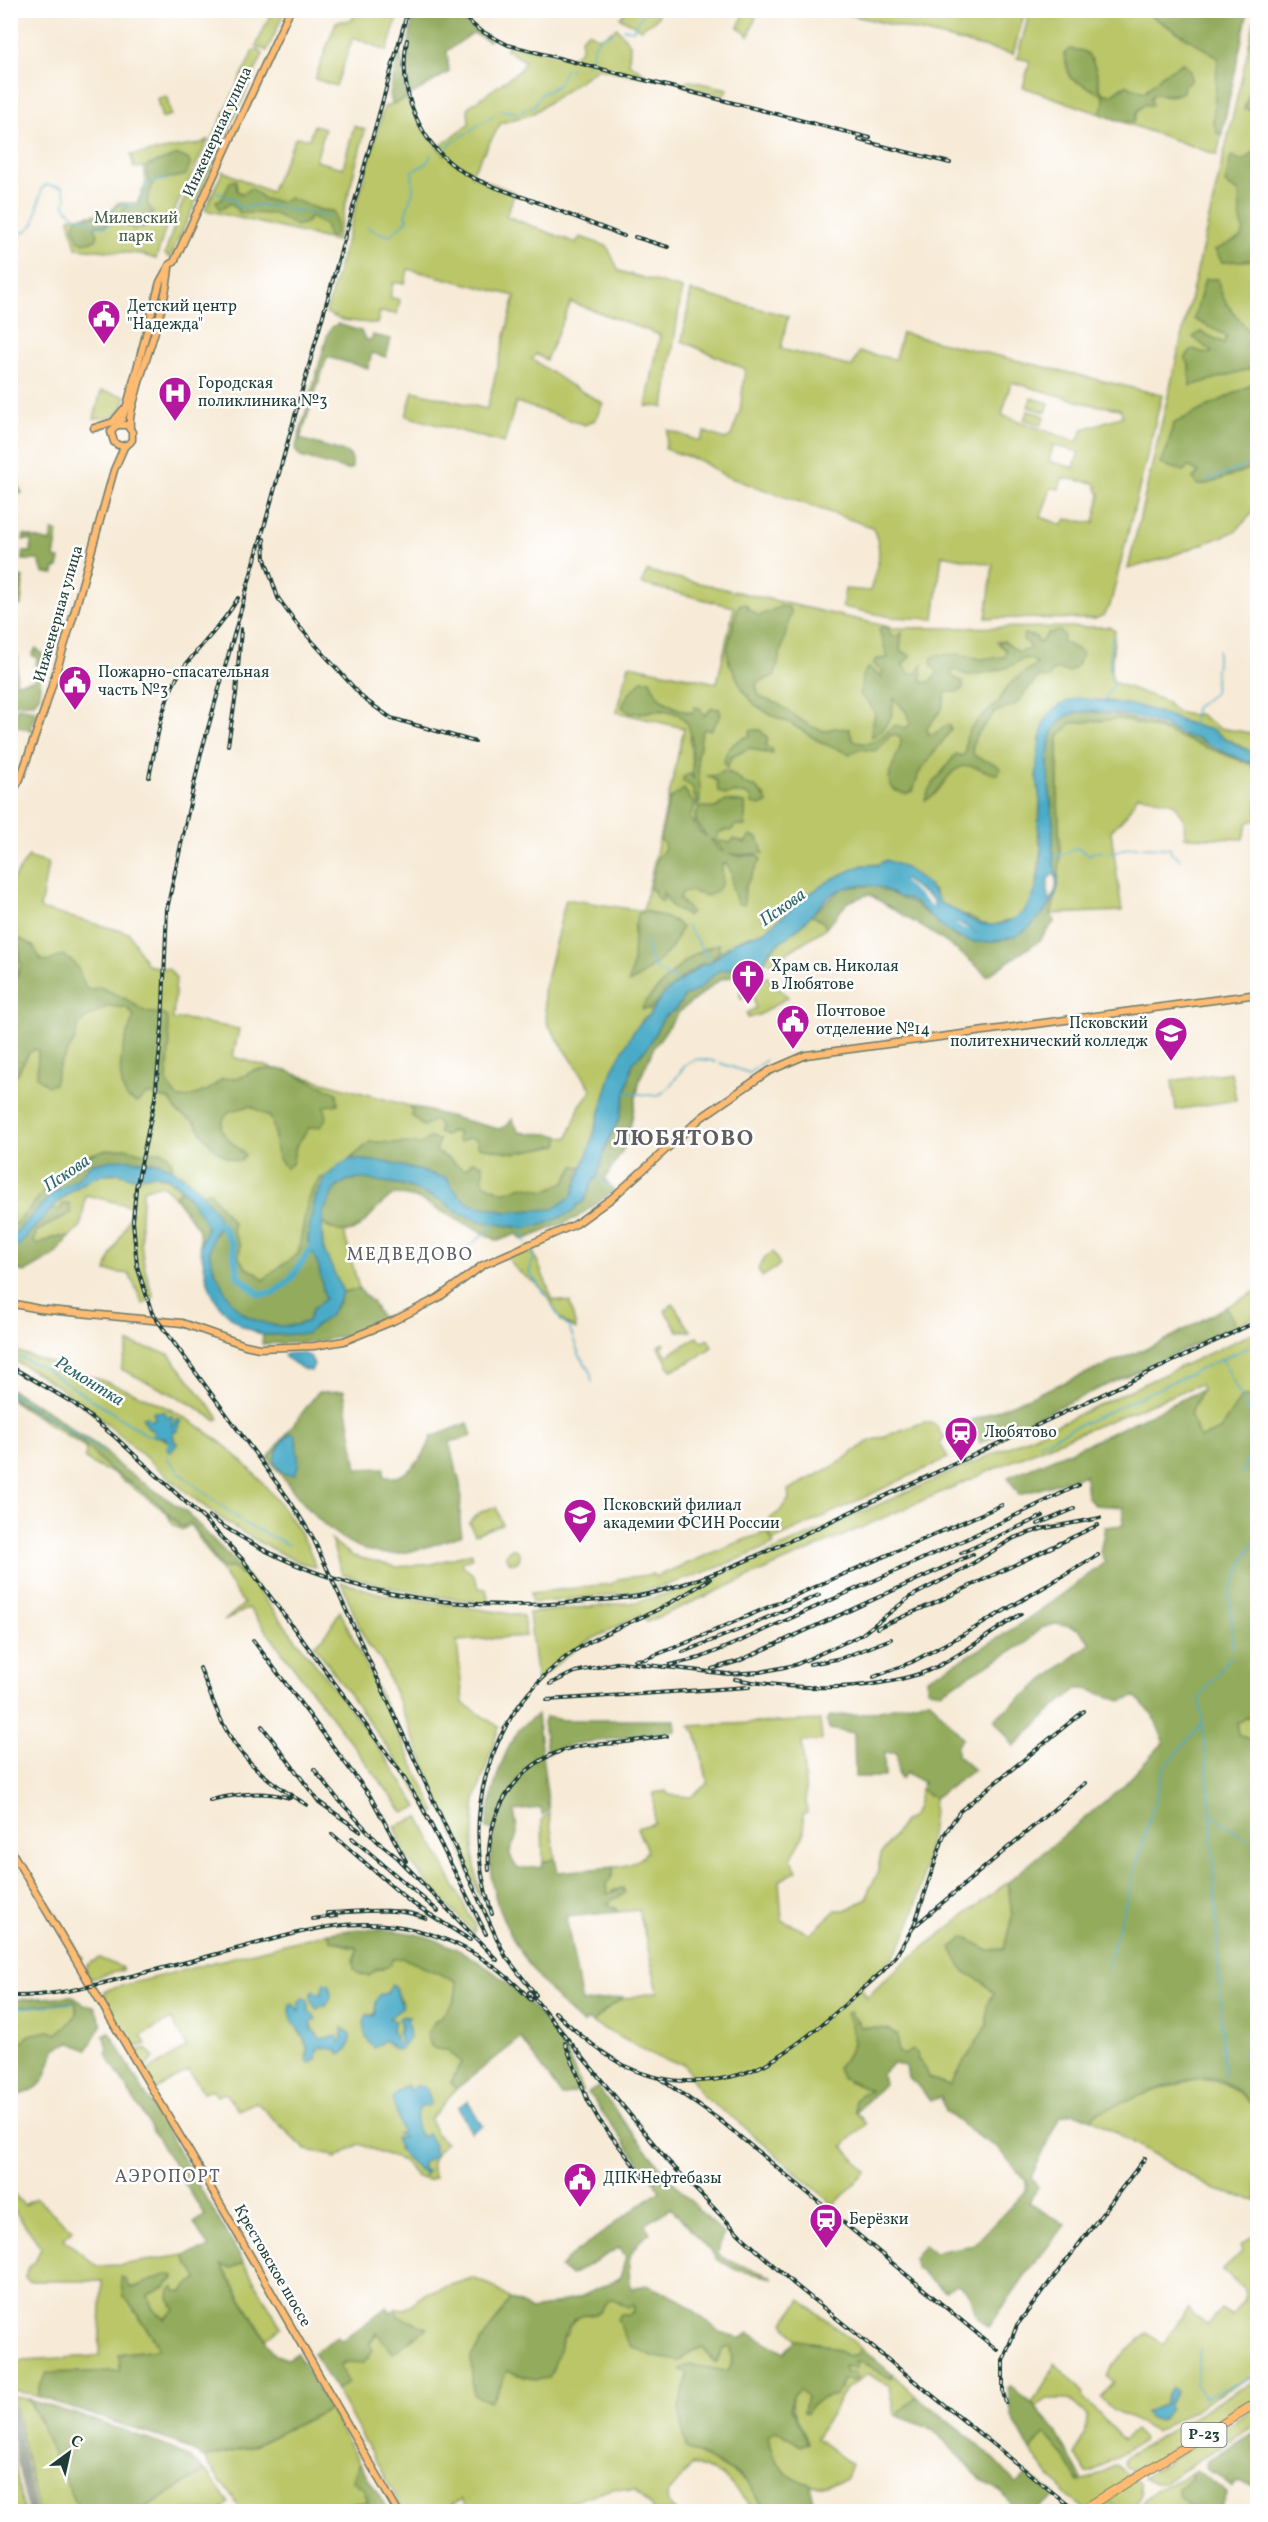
<svg xmlns="http://www.w3.org/2000/svg" width="1268" height="2522" font-family="Vollkorn,serif">
	<style>
		.green { fill: #bac668; stroke: #6c824e; stroke-width: 1.5; fill-rule: evenodd }
		.forest { fill: #93ab5c; stroke: #597448; stroke-width: 1.5; fill-rule: evenodd }
		.water { fill: #48abc8; stroke: #34747e; stroke-width: 1.5; fill-rule: evenodd }
		.lines { fill: none; stroke-linecap: round; stroke-linejoin: round }
		.stream { stroke: #48abc8; stroke-width: 1.5 }
		.river { stroke: #48abc8; stroke-width: 7 }
		.taxiway { stroke: #8b9485; stroke-width: 9 }
		.major-casing { stroke: #6b7a6d; stroke-width: 9 }
		.highway-casing { stroke: #6b7a6d; stroke-width: 10 }
		.major { stroke: #febb71; stroke-width: 6 }
		.highway { stroke: #febb71; stroke-width: 8 }
		.rail-casing { stroke: #1f3d34; stroke-width: 4 }
		.rail { stroke: #fff; stroke-width: 1.5; stroke-dasharray: 4.5; stroke-linecap: butt }
		.highway-bridge-casing { stroke: #6b7a6d; stroke-width: 10; stroke-linecap: butt }
		.highway-bridge { stroke: #febb71; stroke-width: 8 }
		.labels { text-anchor: middle; dominant-baseline: central; stroke-width: 5; stroke-linejoin: round; paint-order: stroke }
		.shield { fill: #fff; stroke: #627771; stroke-width: 1.5 }
		.shield-label { font-size: 15px; font-weight: bold; fill: #1f3d34 }
		.street-label { font-size: 16px; fill: #1f3d34; stroke: #fff }
		.park-label { font-size: 16px; fill: #465f41; stroke: #fff }
		.poi-label { font-size: 16px; fill: #1f3d34; stroke: #fff; text-anchor: start }
		.water-label { font-size: 18px; font-style: italic; fill: #2d6468; stroke: #fff }
		.neighbourhood-label { font-size: 18px; letter-spacing: 1.5px; fill: #5e5e60; stroke: #fff }
		.district-label { font-size: 22px; font-weight: bold; letter-spacing: 1.5px; fill: #5e5e60; stroke: #fff }
	</style>
	<rect width="100%" height="100%" fill="#fff"/>
	<filter id="ink" filterUnits="userSpaceOnUse"><feTurbulence type="fractalNoise" baseFrequency=".0167" numOctaves="2"/><feDisplacementMap in="SourceGraphic" scale="12" xChannelSelector="R" yChannelSelector="G"/><feConvolveMatrix kernelMatrix="1 2 1 2 8 2 1 2 1" color-interpolation-filters="sRGB"/></filter>
	<filter id="wash" filterUnits="userSpaceOnUse"><feTurbulence type="fractalNoise" baseFrequency=".008" numOctaves="4" result="noise"/><feDisplacementMap in="SourceGraphic" scale="24" xChannelSelector="R" yChannelSelector="G"/><feGaussianBlur stdDeviation="1.35" result="paint"/><feColorMatrix in="noise" values="0 0 0 0 0 0 0 0 0 0 0 0 0 0 0 0 0 1.4 0 .05"/><feComposite in="paint" operator="in"/></filter>
	<g filter="url(#wash)">
		<rect width="100%" height="100%" fill="#f7ead6"/>
		<g class="green">
			<path d="M746 10 758 11 749 36 738 27Z"/>
			<path d="M272 11H285L267 51 256 46Z"/>
			<path d="M354 11H399L387 51 353 37 336 86 315 79 336 22 353 20Z"/>
			<path d="M626 11H658L657 18 641 29 620 18Z"/>
			<path d="M834 11H1025L1013 54Z"/>
			<path d="M1030 11H1143L1219 57 1213 122 1218 134 1222 133 1217 155 1117 120 1134 121 1137 111 1154 94 1170 96 1178 94 1140 92 1122 86 1111 95 1104 94 1099 88V81L1092 60 1064 54 1070 78 1103 95 1105 101 1100 114 1023 87 1030 61 1017 58Z"/>
			<path d="M1257 11V73L1244 109 1257 110V150L1243 161 1240 214 1244 232 1240 238 1231 243 1222 262 1254 260 1257 264V330H1248L1206 279 1227 336 1224 343 1201 332 1194 337 1212 352 1189 364 1190 385 1257 367V382L1173 424 1168 447 1160 464 1183 471 1188 465 1200 472 1207 484 1257 466V508L1236 531 1166 558 1128 569Z"/>
			<path d="M617 28 630 44 629 63 645 74V77L598 68 532 114 501 123 471 175 515 193 506 216 576 243 580 237 607 246 619 271 682 289 664 407 646 406 660 335 571 302 546 360 536 354 532 359 570 385 603 403 595 420 585 425 516 402 504 443 406 416 413 391 487 409 515 296 408 269 405 283H393L390 297 400 300 397 314 380 312 377 324 342 320 326 313 384 107 407 99C416 119 428 141 446 155L439 147 469 124 468 107 519 71 525 61 505 49 512 44 571 58 581 50V38L588 32 600 38Z"/>
			<path d="M257 49 263 54 170 258 165 254 179 211 253 51Z"/>
			<path d="M687 80 728 89 724 95 682 86Z"/>
			<path d="M165 96 167 98 171 115 162 118 157 99Z"/>
			<path d="M314 125 325 128 316 161 343 168 354 126 365 130 336 241 205 210 223 171 270 192 296 137 309 139Z"/>
			<path d="M208 140 165 230 156 259 140 254 76 248 69 218 110 212 118 203H137L146 183 144 167 134 168 131 155 199 144Z"/>
			<path d="M691 291 788 316 781 349 852 367 859 352 895 359 902 333 1162 395 1110 606 1104 615 1095 619 986 618 993 565 942 555 934 619 891 617 842 607 845 589 870 591C877 565 885 552 872 527L725 476 701 461 665 449 668 430 700 441 705 432 725 439 731 436 740 411 745 369 682 341ZM1011 382 1089 404 1120 409 1123 416 1083 429 1077 442 1002 415ZM1053 445 1079 452 1074 468 1049 461ZM1062 478 1095 483 1100 495 1094 523 1066 519 1062 525 1041 517 1051 488 1059 489Z"/>
			<path d="M101 391 126 396 122 408 114 417 94 419Z"/>
			<path d="M1031 398 1049 403 1046 412 1028 407Z"/>
			<path d="M1028 411 1045 416 1041 425 1024 419Z"/>
			<path d="M647 571 894 628 1109 627 1115 631 1111 671 1113 682 1166 701C1174 714 1186 716 1199 714L1219 728 1257 734V752L1252 753C1241 743 1225 740 1213 730L1198 728 1160 713 1141 707 1104 700H1092L1051 713 1045 722 1039 742 1041 750 1037 778 1040 803 1038 839 1041 846 1036 889 1031 903 1020 917 991 926 983 924 940 903 934 891 915 874 895 863 863 865 832 879 809 894 765 931 746 937 721 951 711 963 686 975 665 993 649 1015 643 1018 612 1070 590 1147 582 1167 574 1166 565 1182 545 1191 523 1187 504 1193 483 1183 436 1151 439 1140 422 1144 370 1142C362 1149 329 1177 321 1178 304 1202 306 1228 298 1254L274 1271 264 1280 255 1272 246 1268 239 1258 240 1246 209 1191 201 1195 191 1183 173 1170 172 1161 160 1151 144 1153 124 1148 11 1226 10 1168 13 1165 10 1161V978L16 974 18 957 11 920V882L29 856 30 858 48 863 40 909 129 933 147 965 169 969 176 978 173 1020 185 1019 239 1029 233 1057 409 1106 413 1112 435 1120 440 1126 439 1133 445 1136 451 1131 476 1139 557 1145 560 1136 568 1138 580 1105 592 1090 547 1023 543 992 566 899 643 911 684 728 616 712 629 665 717 683 734 607 641 584ZM642 680C659 698 676 714 702 713L704 716 712 708 719 710 721 715 701 733 697 754 700 803H695C693 783 692 762 690 741 690 737 692 731 690 727 684 708 655 709 640 714L631 694ZM750 736 766 744 765 753 750 748 732 757ZM730 772 749 787H755L765 797 752 804V796L730 792 710 776ZM726 801 745 803V819L735 825 733 829 719 832 717 837 707 836 695 823V815L701 807 716 808ZM750 836 758 838 763 853 737 855 723 850 721 847 725 842 730 843 734 839 745 843ZM646 911 674 921 682 928C676 934 677 938 673 945 668 954 637 981 629 982L633 974 634 927ZM719 944 710 962C686 967 665 991 650 1009H643L645 1002C666 980 688 951 719 944Z"/>
			<path d="M1120 719 1159 729 1257 767V820L1248 822 1243 839 1185 837 1184 821 1174 803 1138 795 1126 815 1111 831 1122 911 1051 914C1064 870 1059 843 1058 798 1057 778 1059 758 1058 737L1071 723Z"/>
			<path d="M811 915 822 921 826 928 771 963 765 962C767 948 800 928 811 915Z"/>
			<path d="M768 977 788 997 759 1015 748 1018 746 1013 756 1008 753 996 741 999 740 993 742 984Z"/>
			<path d="M1231 1072 1236 1100 1176 1110 1172 1081Z"/>
			<path d="M120 1173 135 1178 154 1174 167 1179 181 1189 175 1197C162 1183 162 1183 143 1190 139 1229 139 1260 154 1297L143 1304 129 1274 106 1271C111 1247 129 1230 131 1206L86 1195 81 1226 70 1237H54L37 1245 33 1242 37 1231 71 1213 51 1209 59 1199 95 1176Z"/>
			<path d="M322 1224 344 1232 359 1289 343 1292 323 1248Z"/>
			<path d="M531 1246 553 1300 570 1302 576 1329C551 1318 557 1304 542 1289 529 1277 515 1273 507 1256Z"/>
			<path d="M773 1252 780 1265 762 1277 758 1269 765 1257Z"/>
			<path d="M1257 1291V1315L1236 1326 1226 1307Z"/>
			<path d="M673 1304 691 1331H678L665 1311Z"/>
			<path d="M1257 1331V1396L1241 1398 1220 1430 1200 1438 1190 1414 1202 1390 1200 1384 1035 1451 647 1622 641 1615 586 1642 566 1656 537 1682 529 1613 637 1602 699 1584 1011 1446Z"/>
			<path d="M698 1336 702 1342 708 1339 712 1347 690 1362 671 1370 658 1346 663 1343 664 1345 662 1348 667 1356Z"/>
			<path d="M129 1343 169 1354 219 1418 216 1420 186 1401 121 1369Z"/>
			<path d="M10 1349C124 1389 206 1404 282 1507 294 1524 311 1546 315 1567 298 1564 281 1553 265 1545 169 1496 108 1406 11 1359ZM154 1412H163L172 1428 181 1422 173 1432 174 1441 178 1443C160 1442 154 1431 146 1416L151 1421 155 1418Z"/>
			<path d="M11 1398 55 1423 85 1445 109 1469 140 1489 159 1504 180 1526 189 1522 192 1524 219 1563 231 1566 240 1574 244 1572C302 1650 367 1724 418 1807L404 1813 249 1608 224 1621 244 1604 190 1525 182 1530 173 1525 166 1512 110 1471 102 1469 85 1459 86 1450 82 1445 11 1400Z"/>
			<path d="M924 1422 935 1424 941 1434 945 1436 940 1443 948 1458 772 1541 768 1520 780 1511 789 1499 788 1490 832 1467 868 1442Z"/>
			<path d="M496 1507 502 1524 475 1534 469 1523C477 1513 484 1509 496 1507Z"/>
			<path d="M767 1532 774 1544C740 1559 706 1573 670 1584 626 1597 577 1598 532 1603L531 1593 611 1584 618 1579 653 1574 655 1577 738 1542Z"/>
			<path d="M331 1540 353 1556 397 1567 431 1564 472 1553V1558L461 1563 473 1575 479 1588 486 1589 489 1603C438 1598 390 1590 342 1574Z"/>
			<circle cx="513" cy="1556" r="7"/>
			<path d="M341 1582 382 1594 523 1616 526 1636 457 1641 463 1703 499 1727 475 1801 473 1853 480 1898 381 1660 367 1645Z"/>
			<path d="M340 1611 436 1812 431 1815 407 1775 314 1645 324 1637Z"/>
			<path d="M1247 1717H1257V1744L1239 1734 1237 1724Z"/>
			<path d="M820 1720 822 1740 802 1742 807 1813 803 1814 804 1834 791 1859 797 1871 779 1881 782 1920 810 1934 836 1910H845L867 1899 869 1889 877 1875 881 1854 904 1821C917 1817 918 1800 921 1789L934 1798C930 1846 920 1924 889 1962 881 1972 870 1979 861 1987L867 1997 902 1964 1008 1882 1012 1917 1004 1949 988 1950 964 1937 963 1971 983 1982 994 1993 987 2006V2025L950 2085 928 2078 923 2064 898 2052 888 2029 861 2027 850 2012C856 2037 856 2050 837 2067L848 2082 871 2090 856 2105V2112L866 2124 843 2146 866 2172 834 2205 736 2120 702 2096 684 2064 663 2060 593 2023C616 1998 626 1997 658 1992L639 1910 618 1912 616 1908 609 1906 610 1900 625 1892 622 1888 612 1891 607 1895 606 1884 613 1875V1867C629 1866 637 1863 647 1851L637 1828 654 1823V1793L666 1791 669 1795 691 1797 708 1783 696 1732 689 1726Z"/>
			<path d="M549 1813 555 1859 543 1862 542 1819Z"/>
			<path d="M419 1817 475 1926 474 1933 445 1903 406 1857 395 1826Z"/>
			<path d="M34 1882 37 1883 83 1959 80 1960Z"/>
			<path d="M328 1933 331 1940 349 1947 358 1948 353 1959 354 1968 369 1976 377 1969 383 1968 393 1959 403 1958 456 1981C459 1998 448 2013 434 2021L436 2049 448 2050 461 2062 451 2082 456 2089 430 2119 435 2133 446 2143C435 2151 427 2165 435 2177L428 2180 417 2177 403 2161 359 2144 335 2158 329 2154 306 2150 256 2102 238 2110 225 2093 217 2096 212 2089 203 2092 189 2070 155 2090 147 2076 149 2070 187 2047 171 2019 141 2036 146 2044 132 2048 106 2005 105 1990ZM395 1986 402 2003 397 2012 389 2018 395 2021 392 2030 396 2043 401 2042C399 2034 402 2027 399 2019L403 2016 408 2017 407 2021 410 2038 402 2045H392L365 2029 368 2014 370 2016 375 2013 376 2001ZM323 1990 331 1998 326 2006 318 2007 313 2004 311 1993 314 1991 320 1994ZM301 2003 309 2004C309 2017 311 2031 321 2039L335 2037 340 2042 342 2040 341 2034 349 2045 339 2053 334 2049 319 2047 316 2054 306 2057C311 2041 294 2030 292 2015L299 2011ZM407 2085 410 2091H428L431 2103 419 2107C415 2123 412 2122 421 2137L428 2134 434 2155 422 2163 425 2175 400 2151 397 2138 401 2139 403 2138 395 2094Z"/>
			<path d="M99 1958 121 1967 123 1970 90 1979 85 1970 87 1965Z"/>
			<path d="M75 2002C80 2019 68 2023 57 2034L49 2031 30 2035 20 2044 11 2043V2007Z"/>
			<path d="M146 2048 154 2058 143 2069 133 2052Z"/>
			<path d="M1198 2078C1227 2080 1237 2090 1257 2109V2203V2201L1215 2190 1092 2119 1097 2113 1144 2094Z"/>
			<path d="M12 2192 24 2205 36 2198 72 2230 64 2239 97 2266 120 2265 184 2255C186 2266 197 2271 198 2280L188 2284 183 2292 175 2291 170 2299 175 2309 170 2315 163 2319C155 2312 148 2305 148 2294L165 2287 175 2278 170 2275C158 2277 137 2288 129 2287L124 2297 139 2315V2319L152 2335 159 2349 123 2353 121 2371 47 2373 39 2388V2397L13 2390 10 2369 23 2360 99 2356 102 2281H29L25 2278 28 2267 35 2262 41 2247 12 2207Z"/>
			<path d="M1257 2233V2376L1241 2382 1156 2432 1112 2409 1101 2398 1114 2382 1107 2376 1117 2360 1147 2333 1163 2344 1188 2308 1196 2317 1208 2325 1221 2309 1232 2316 1244 2300 1245 2290 1223 2270 1242 2252 1240 2246Z"/>
			<path d="M244 2263 281 2327 266 2339 221 2264 231 2268Z"/>
			<path d="M472 2278 492 2286 510 2299 471 2357 496 2395 506 2371 536 2380 552 2372 560 2341 567 2334 570 2325 580 2316 595 2314 609 2300 613 2299 621 2305 634 2304V2311L630 2314 679 2361 689 2352 704 2347 711 2359 717 2362 723 2349 730 2346C734 2356 734 2363 727 2371L690 2365 681 2369 688 2375 679 2407 726 2468 750 2485 765 2510 756 2511 722 2475 693 2464 667 2495 668 2503 676 2511H654L635 2490 612 2488 545 2511H470L462 2499 452 2504 456 2511H404L336 2390 347 2382 339 2365 347 2362 370 2343 377 2332 410 2322 398 2316 397 2308 405 2309 426 2293Z"/>
			<path d="M801 2300 860 2347 858 2354 848 2356 825 2344 796 2340 784 2322Z"/>
			<path d="M854 2361C869 2362 877 2375 891 2378L892 2374 917 2397 901 2410 898 2416 895 2415 890 2386 868 2374 846 2389 816 2438 851 2464 846 2479C810 2496 773 2477 768 2436L776 2429 787 2438 808 2442C802 2426 791 2412 792 2396L800 2389 807 2396 804 2411 817 2400 840 2389 842 2380 848 2379 844 2366 850 2367Z"/>
			<path d="M1055 2363 1084 2393 1083 2397 1123 2440 1135 2430 1141 2436 1143 2441 1091 2473H1086L1075 2455 1086 2430 1087 2416 1069 2399H1047L1036 2408 1031 2403 1046 2383Z"/>
			<path d="M1257 2380V2398L1136 2472 1125 2466 1124 2460 1128 2456 1222 2399Z"/>
			<path d="M13 2396C17 2397 23 2398 27 2400 34 2404 73 2496 80 2511H38Z"/>
			<path d="M1257 2407V2423L1163 2483 1154 2484 1142 2478Z"/>
			<path d="M329 2409 359 2462 353 2480 363 2488 368 2502 326 2506 318 2511H242L204 2458 249 2448Z"/>
			<path d="M1045 2434 1064 2456 1079 2482 1091 2479 1116 2465 1139 2483 1141 2494 1133 2511C1122 2511 1099 2515 1090 2511 1074 2506 1039 2465 1030 2450Z"/>
			<path d="M11 2449 24 2511H11Z"/>
			<path d="M206 2471 229 2503 222 2509 224 2511 122 2512 146 2507Z"/>
			<path d="M1190 2474 1192 2478 1179 2488V2494L1197 2511 1137 2512C1146 2488 1170 2486 1190 2474Z"/>
		</g>
		<g class="forest">
			<path d="M414 11H454L461 20 490 39 489 41 473 33 447 51 449 72 409 96C405 62 408 44 414 11Z"/>
			<path d="M1143 11H1248L1222 133 1218 134 1213 122 1218 57Z"/>
			<path d="M1070 49C1074 50 1081 50 1085 52 1094 58 1099 78 1099 88L1104 94 1111 95 1127 85 1144 92 1163 74 1183 63 1190 70 1191 81 1184 86 1183 92C1172 97 1165 94 1154 94L1151 98 1152 106 1145 104 1137 111 1134 122 1117 120 1100 114 1104 101 1103 95 1070 78 1064 54Z"/>
			<path d="M398 55H401L406 98 392 104 390 94Z"/>
			<path d="M1257 73V110L1244 109Z"/>
			<path d="M1257 150V264L1254 260 1222 262 1215 250 1240 238 1244 232 1240 214 1239 192 1225 184 1231 156 1243 161Z"/>
			<path d="M178 155 188 159 190 164 186 175C175 179 163 176 153 182L147 202 153 213 146 227 133 230 115 217 109 219 105 226 96 224 95 227 98 235 96 240 84 243 78 240C77 230 70 226 78 218L121 213 125 207 137 206 149 183 146 166Z"/>
			<path d="M236 180 237 191 242 194 251 188 264 199 282 202 289 198 321 210 333 211C337 217 337 231 333 237H328L325 225 311 217 306 223 296 226 275 214 240 213 231 203 220 210 216 201 222 199 230 182Z"/>
			<path d="M1205 279H1218C1220 300 1234 314 1248 330H1257V367L1190 386 1189 364 1185 358 1193 349 1207 354 1212 352 1193 337 1201 332 1224 343 1227 336 1194 319Z"/>
			<path d="M338 324 361 331 365 339 371 340 373 335 391 339 386 357 372 353 368 368 327 357 300 439 348 453 352 459V468L348 470 301 457 295 450 328 333 332 327Z"/>
			<path d="M1257 382V466L1207 484 1197 485 1193 478 1199 472 1188 466 1184 471 1160 464 1168 447 1173 424Z"/>
			<path d="M11 471 22 493 13 494 12 517Z"/>
			<path d="M52 531 58 532 54 558 60 559 58 568H55L54 574 43 573 39 560H23V552H31V540H23L24 535 50 542Z"/>
			<path d="M11 564V574L23 578 21 605 11 610 12 580 11 579Z"/>
			<path d="M740 604H746L749 609 759 616 782 606 788 607 791 612 776 671 774 676 756 683 758 694C765 702 772 700 780 705 796 716 807 728 827 731L833 728 849 729 853 740C873 750 881 736 895 725L906 728 911 723 906 712 894 698 892 715 882 731 872 737 871 732 875 714 869 703 860 695 862 677 868 667 881 677 883 672 873 664 876 659 888 658 879 629 884 626 889 629 891 635 897 637 902 633 900 650 911 656 902 665 910 674 916 673 923 665 921 678 924 683 930 682 938 673 931 664 932 658 938 655 961 654 979 659 1005 657 1006 650 997 642 1004 641 1018 652 1030 649 1028 643 1023 640 1024 634 1036 637 1040 643 1048 633 1059 631 1064 635 1062 641 1083 653 1078 664 1069 672 1057 669 1051 672 1050 678 1038 677 1015 705 995 712 975 737 972 749 974 755C982 762 993 760 1000 768L998 774C987 775 976 764 965 766 946 769 940 797 925 800L929 789 952 759 956 754 962 756 966 752C962 726 984 717 998 702 1002 697 1004 691 1008 686 1017 676 1028 670 1037 664 1025 652 1020 663 1008 667 1001 670 977 675 970 675 963 675 959 670 952 670V676L963 682V688L958 692H946L942 709 927 728 928 734H934L949 724 951 730 919 773 913 791 906 794 894 790C880 774 902 757 901 739L897 735H891L878 749 873 751 861 749 850 754 822 743 790 723 771 715 755 705 743 690 729 662 727 650 737 609Z"/>
			<path d="M11 639V650L18 656 16 683 34 680 37 658 32 655 36 648 46 658C45 670 37 682 40 694L34 703 11 704Z"/>
			<path d="M642 680H650C659 703 666 704 688 713H693L695 707 700 708 704 716 712 708 719 709 721 715 711 730 704 729C698 737 703 746 697 754L700 790 698 808 692 787 683 781V777L690 774 693 778C691 754 699 716 668 711 655 708 643 714 630 713L622 707 628 695Z"/>
			<path d="M17 707 37 710 31 726 34 731 11 725V715L15 716Z"/>
			<path d="M1080 712C1115 712 1144 721 1176 732 1183 734 1192 735 1198 739 1212 746 1242 762 1257 764V767L1159 729 1120 719 1071 723 1058 737C1059 758 1057 778 1058 798 1059 843 1064 870 1051 914L1055 921 1039 941 987 976C953 942 909 920 869 894L848 902 826 928 822 921 811 915 843 888 874 885 916 905 946 930 957 938 966 940C981 934 1037 916 1047 908 1062 894 1056 877 1054 861 1052 844 1053 827 1052 810 1050 779 1035 720 1080 712Z"/>
			<path d="M754 730H760L768 738 766 747 772 749V754L750 748 732 756 727 768 724 763C725 749 736 739 750 736V731Z"/>
			<path d="M723 771C735 772 742 787 755 787L765 797 767 803 760 806 752 804 751 796 736 792 726 795 718 791 717 781 708 776H714Z"/>
			<path d="M684 789 695 806 690 817C693 826 698 831 707 837 700 827 689 819 701 807L716 808 726 801 745 803V826L736 825 730 831 726 830 719 832 716 842 710 839 718 849 725 852 717 844 720 841 730 843 734 839 745 843 750 836 758 838 763 853 737 855 729 853 738 856 757 855 761 859 745 887 744 905 737 903 732 887V873L727 864 722 863C722 879 727 888 707 896L689 891 682 893 679 899 691 912 687 916 672 907 663 893V901H660L654 894V889L651 890 650 887 657 858 665 849 664 843 660 839 670 799Z"/>
			<path d="M645 911 674 921 682 927C677 933 677 938 673 945 668 955 638 980 628 983 636 966 632 935 637 914Z"/>
			<path d="M11 920 18 957 16 974 11 978Z"/>
			<path d="M21 939 33 946 41 960 47 962 63 955 73 962 77 967 86 988 89 990 100 987 124 998 146 1012 161 1014 167 1017 170 1040 167 1081 174 1094 180 1098H187L208 1090 222 1079 242 1077 254 1070 277 1069 288 1071 337 1093 338 1104 324 1106 327 1117 320 1127 309 1128 296 1146 292 1164 286 1168C268 1148 280 1137 270 1117L251 1106 230 1111C208 1133 234 1141 245 1155L241 1161C220 1160 207 1141 196 1124 191 1118 181 1117 177 1111 174 1107 173 1103 169 1099 152 1098 152 1087 137 1103L127 1098C113 1073 124 1041 134 1016L127 1008 108 1006 83 1020 77 1029 75 1040 60 1064 54 1084 48 1086 37 1077 38 1051 35 1049 29 1053 11 1084 10 1044 13 1042 11 1014 14 1001 13 987 21 966 18 940Z"/>
			<path d="M719 944V952L710 962 701 964 679 980 650 1009H642L645 1002C666 980 689 951 719 944Z"/>
			<path d="M747 966 753 972 721 979 679 1012 654 1047 640 1079 627 1143 605 1179 614 1191 576 1218 523 1240 517 1234 498 1241 416 1198 396 1194C375 1202 365 1233 344 1232 337 1232 328 1226 322 1224L323 1213 334 1190 348 1180 364 1179 404 1185 443 1201 457 1212 480 1221 515 1227 545 1224 572 1212 577 1205 582 1203 587 1196 591 1184 597 1177 606 1146 620 1117 633 1062 647 1048 664 1017 676 1009 684 997 698 990 717 971Z"/>
			<path d="M409 1106 499 1129 508 1125 512 1119 519 1132C533 1135 546 1132 560 1136L558 1145 515 1153 479 1147 476 1139 468 1138 460 1142 457 1139 459 1133 451 1131 445 1136 439 1133 440 1126 435 1120 423 1126 411 1115 413 1112Z"/>
			<path d="M429 1138 439 1140 436 1151 465 1170 473 1161 483 1165V1183L504 1193 523 1186 545 1191 565 1182 575 1166 582 1167 572 1196 553 1209 506 1212 470 1204 458 1195 445 1178 391 1163 351 1159 370 1142 422 1144Z"/>
			<path d="M125 1148 144 1153 160 1151 168 1154 173 1170 160 1163 127 1160 92 1163 76 1180 54 1192 11 1238V1226L18 1222C41 1196 65 1160 101 1151 108 1149 117 1149 125 1148Z"/>
			<path d="M326 1177 315 1199 308 1241 319 1268 325 1299 312 1310 308 1321C288 1331 255 1325 238 1309 227 1300 213 1269 210 1255 208 1246 213 1236 218 1229L201 1195 209 1191 233 1223V1231L240 1246 239 1258 246 1268 255 1272 264 1280 274 1271 298 1254 307 1204 312 1190 321 1178Z"/>
			<path d="M181 1189 198 1209 207 1227 200 1246 199 1230 175 1197Z"/>
			<path d="M69 1203 71 1213 37 1231 33 1241 37 1245 54 1237H70L55 1255 26 1272 11 1270V1254L15 1249 51 1209 59 1210 63 1204Z"/>
			<path d="M359 1289 372 1302 384 1322 340 1337 313 1342 262 1344 263 1335 306 1334 337 1306 343 1292Z"/>
			<path d="M1226 1307 1236 1326 980 1443 971 1421 1162 1342Z"/>
			<path d="M10 1389 54 1415 76 1432 103 1449 119 1466 185 1511 231 1558 242 1570 243 1575 231 1566 228 1569 221 1567 192 1524 189 1522 184 1527 180 1526 159 1504 140 1489 109 1469 85 1445 55 1423 11 1398Z"/>
			<path d="M1202 1390 1190 1414 1200 1438 1220 1430 1241 1397 1257 1396 1258 1649 1254 1663 1257 1665V1717H1247L1237 1724 1239 1734 1257 1744V2109C1245 2098 1233 2084 1216 2079 1190 2072 1124 2103 1097 2113L1092 2119 1074 2113 1061 2116 1031 2177 1038 2187 1029 2203 1065 2225 1026 2274 989 2327C986 2324 981 2320 978 2317 968 2303 979 2296 957 2285L945 2291 916 2268 913 2258 924 2245 933 2252 974 2245 1026 2190V2181L997 2147 979 2137 945 2111 941 2097 930 2101 919 2086 908 2078 906 2066 892 2064 882 2074 884 2084 856 2112 855 2100 861 2094 870 2090 842 2078 837 2067C856 2050 858 2037 846 2014L850 2012 861 2027 888 2029 898 2035V2052L904 2055 911 2050 917 2053 918 2060 923 2064 928 2078 950 2085 987 2025V2006L994 1993 983 1982 963 1971 951 1948 964 1937 988 1950 1004 1949 1012 1917 1008 1882 1123 1786 1164 1742 1153 1715 1135 1696 1121 1701 1080 1687 1057 1705 1014 1746 994 1719 1091 1643 1078 1629 1066 1625 1055 1624 1041 1628 1026 1643 941 1692 927 1689V1678C991 1647 1050 1605 1105 1562L1100 1553 1105 1527 1123 1525V1507L1094 1505 1087 1497 1085 1475 1019 1495 1008 1477 1085 1445Z"/>
			<path d="M344 1391 357 1469 384 1468V1477C389 1477 395 1478 399 1476 413 1470 428 1452 431 1437L468 1423 472 1436 450 1442C451 1457 457 1470 460 1484 463 1502 457 1516 462 1535 441 1542 411 1554 390 1554 335 1553 298 1497 268 1458L318 1392ZM289 1434 297 1442 296 1448 277 1450Z"/>
			<path d="M925 1700H930L963 1738 957 1745V1755L974 1770 934 1798 921 1789 923 1782 906 1773 901 1779 898 1775 897 1753H884L885 1777H855L854 1733 829 1729 827 1721 830 1716 862 1714Z"/>
			<path d="M537 1715 549 1810 542 1815 541 1808 514 1811C515 1818 517 1825 517 1832 516 1850 501 1846 518 1869L542 1867 543 1862 555 1859 558 1872 613 1867V1875L606 1884 607 1894 623 1888 625 1893 607 1903 618 1912 566 1917 582 2003 624 1997 604 2011 593 2023 587 2021 583 2024C533 1981 473 1900 495 1830L486 1828C491 1794 499 1759 519 1730 524 1724 531 1719 537 1715Z"/>
			<path d="M545 1717 564 1720H675L676 1731 571 1744 547 1753 543 1722Z"/>
			<path d="M358 1929C381 1930 405 1930 427 1937 479 1953 533 1999 562 2045 571 2060 576 2075 582 2091L562 2096 521 2038 456 2089 451 2083 461 2062 448 2050 436 2049 431 2046 427 2033C437 2016 461 2005 456 1981L403 1958 393 1959 390 1965 377 1969 369 1976C346 1974 355 1961 358 1948L331 1940 328 1933Z"/>
			<path d="M72 1996 84 2004 94 2006 102 2024 87 2050 70 2042 56 2048C42 2081 49 2088 11 2097V2043L20 2044 30 2035 49 2031 57 2034C68 2023 81 2019 75 2002L18 2007H11V2000Z"/>
			<path d="M109 2032 244 2263 231 2268 221 2265 274 2354 287 2359 297 2353 329 2409 249 2448 204 2458 174 2442 39 2397V2388L47 2373 120 2371 119 2354 159 2349 152 2335 139 2319V2314L124 2297 121 2277 126 2279 129 2287 133 2288 167 2274 175 2276 165 2287 148 2295 152 2308 165 2319 175 2309 169 2299 170 2290 174 2287 175 2291 183 2292 188 2284 198 2280C197 2270 186 2266 184 2255L209 2248 194 2223 205 2216 106 2054 108 2048 103 2035Z"/>
			<path d="M598 2087C636 2140 677 2190 724 2235L721 2239 718 2254C735 2266 755 2268 773 2278L736 2270 718 2260 671 2208 645 2224 650 2233C627 2247 627 2263 631 2288L647 2285 680 2300 720 2332 741 2338 750 2333 785 2353 796 2340 825 2344 848 2356 858 2354 860 2347 892 2374 891 2378C877 2375 870 2362 855 2361L857 2368 844 2366 846 2373 854 2372 858 2377 854 2381 842 2380 836 2395C823 2398 813 2400 807 2413L804 2411 807 2396 800 2390 792 2396 791 2408 808 2442 801 2446 776 2430 768 2436C771 2461 787 2481 812 2484V2511H766L750 2485 737 2474 686 2448 679 2407 688 2375 680 2369 690 2365 727 2371C734 2363 734 2356 730 2347L723 2349 715 2363 703 2347 689 2352 679 2361 655 2357 630 2346 617 2319 621 2314H630L634 2312V2305L628 2307 613 2299C604 2301 603 2310 595 2314 591 2316 585 2314 581 2316 559 2325 560 2362 548 2378L536 2380 507 2371 496 2395 490 2402 473 2394 471 2357 510 2299 532 2310 580 2297 620 2278 626 2257 620 2247 571 2275 560 2268 567 2259 660 2190 588 2093Z"/>
			<path d="M387 2307 391 2312 397 2308 398 2316 427 2328 393 2353 377 2333 370 2343 373 2350 364 2363 347 2362 340 2365 348 2382 336 2390 313 2353 337 2337 342 2341Z"/>
			<path d="M1011 2386 1036 2408 1055 2430 1082 2479 1079 2482 1064 2456 1045 2434 1030 2450 1012 2417 1008 2389Z"/>
			<path d="M917 2397C953 2424 988 2449 1016 2484L1027 2474 1055 2495C1045 2506 1030 2512 1015 2511L1001 2491 982 2481 934 2430 898 2416 901 2410Z"/>
			<path d="M28 2400C60 2409 91 2419 122 2430 153 2441 181 2449 206 2471L146 2507 122 2511H80L54 2457 37 2412Z"/>
			<path d="M1257 2430V2487L1237 2481 1232 2488 1215 2473 1209 2472 1205 2467 1207 2461Z"/>
			<path d="M359 2462 388 2511H318L326 2506 349 2505 368 2502 363 2488 353 2481Z"/>
			<path d="M1196 2470 1227 2493 1218 2511H1197L1193 2508 1190 2510 1179 2494V2488L1192 2478 1190 2474Z"/>
		</g>
		<g class="water">
			<path d="M1078 698C1105 702 1134 703 1160 713 1179 719 1194 727 1213 730 1220 736 1249 754 1257 752V764C1248 763 1204 744 1198 738 1186 740 1175 730 1165 726 1143 718 1093 705 1071 714 1035 728 1051 795 1053 823 1054 837 1051 851 1054 864 1056 873 1060 881 1057 891 1052 905 1037 921 1026 930 1019 936 1010 938 1001 940 941 955 931 897 898 897 881 885 865 882 845 888 825 893 812 918 796 930 787 938 764 949 766 961L718 971 698 990 684 997 676 1009 664 1017 647 1048 633 1062 620 1117 606 1146 597 1177 591 1184 587 1196 582 1203 577 1205 573 1212 545 1224 528 1228 515 1227 480 1221 457 1212 443 1201 404 1185 364 1179 348 1180 338 1186 334 1190 323 1213 322 1238 323 1248 343 1292 330 1315 306 1334 263 1335 240 1325 222 1309 213 1296 207 1279 200 1246 207 1227C197 1207 179 1174 153 1175 147 1175 140 1178 134 1178 128 1177 123 1173 117 1173 74 1172 38 1226 11 1254V1238L54 1192 76 1180 92 1163C101 1164 110 1159 120 1159 127 1160 157 1162 162 1164 186 1174 208 1197 219 1219 217 1231 208 1243 210 1255 212 1268 228 1300 238 1309 254 1325 288 1331 308 1321L312 1310 325 1299 319 1268 308 1241 309 1229 315 1199 326 1177 339 1165 351 1159 391 1163 446 1178 458 1195 470 1204 506 1212 553 1209 572 1196 590 1147 612 1070 634 1030 649 1015 665 993 702 965 711 963 734 942 765 931 809 894 832 879 863 865H877L886 860C908 867 931 882 940 903 957 908 971 925 989 925 1033 925 1042 882 1041 846 1041 839 1038 831 1038 824 1038 819 1040 815 1040 810 1041 800 1038 789 1037 779 1035 769 1041 730 1045 721 1051 709 1065 701 1078 698ZM1054 873C1059 883 1056 895 1048 901V879ZM904 880 933 900 935 911H931L916 894 905 890 900 881ZM949 922 961 924 975 932H960Z"/>
			<path d="M301 1353 310 1356 314 1364 311 1371 303 1369 285 1357 284 1354Z"/>
			<path d="M153 1412H165L167 1417 172 1416V1427L177 1419 181 1421 178 1425V1431L173 1432 174 1441 178 1443 171 1452 167 1449 169 1442 164 1438 153 1436 154 1431 149 1429 142 1417 146 1416 152 1421 155 1418Z"/>
			<path d="M292 1433 295 1435 299 1464 295 1474C283 1477 280 1470 274 1461 276 1451 283 1437 292 1433Z"/>
			<path d="M324 1983 330 1985 331 1998 326 2006H320L317 2010C313 2006 309 1996 313 1991L321 1994Z"/>
			<path d="M392 1984 395 1986 402 2008 389 2018 395 2021 392 2030 396 2037V2043L401 2042 398 2031 402 2027 399 2019 401 2017H409L407 2021C412 2039 410 2036 399 2050L393 2048 385 2040 374 2048C366 2039 360 2027 367 2015L373 2016 375 2013 376 2001 380 1994H386Z"/>
			<path d="M303 1998 308 1999 309 2013 313 2014 316 2019 312 2021V2029L321 2039 337 2036 340 2042 342 2040V2028L350 2034C351 2044 348 2051 340 2055L337 2050 320 2047 317 2050 316 2059 310 2063 307 2061C307 2058 308 2054 308 2051 307 2034 287 2023 290 2004L294 2005 299 2011V2001Z"/>
			<path d="M407 2085 410 2091 416 2085 426 2088 431 2102 428 2106 422 2105C413 2116 414 2125 421 2137L428 2134C433 2139 436 2152 433 2157L422 2163 423 2170 427 2171 425 2175 402 2154 395 2138H403L397 2134 402 2132 392 2098Z"/>
			<path d="M468 2101 482 2126 471 2132 458 2107Z"/>
			<path d="M1171 2388 1175 2389 1176 2392 1167 2406 1170 2409 1162 2419 1158 2420 1148 2418 1145 2412 1164 2405 1166 2396Z"/>
		</g>
		<g class="lines">
			<g class="stream">
				<path d="M624 29 633 30 645 10"/>
				<path d="M586 64 590 63C594 45 594 37 613 33"/>
				<path d="M501 110 518 113 534 106 540 95 558 85 565 70 571 69"/>
				<path d="M443 149 493 115"/>
				<path d="M217 192 228 198H234L237 207C247 210 252 204 260 205 284 208 307 212 331 217"/>
				<path d="M367 228 389 236 408 220 405 215 413 190 412 171 426 164 431 155"/>
				<path d="M10 232H25L34 224 42 188 47 185 62 187 66 196 65 206 75 217 85 218 94 225 105 227 111 223C112 213 112 208 123 204L130 207 137 206 149 183 168 179"/>
				<path d="M1208 480 1258 462"/>
				<path d="M1109 672 1112 635"/>
				<path d="M1111 676 1112 680"/>
				<path d="M1104 701 1114 683"/>
				<path d="M1193 726 1195 708 1214 693 1218 650"/>
				<path d="M1108 853 1132 847 1170 848 1171 852 1180 859"/>
				<path d="M1054 858 1077 848 1089 855 1094 852H1102"/>
				<path d="M686 925 711 962"/>
				<path d="M646 939C646 954 650 968 665 975 670 977 674 978 678 981"/>
				<path d="M720 1063 749 1073 766 1060"/>
				<path d="M625 1092 657 1096C687 1080 675 1050 716 1062"/>
				<path d="M597 1175 603 1181"/>
				<path d="M605 1182 610 1187"/>
				<path d="M521 1227 526 1242"/>
				<path d="M487 1233 496 1222"/>
				<path d="M527 1247 534 1257 529 1272 549 1299"/>
				<path d="M464 1250 483 1235"/>
				<path d="M552 1305 561 1321 569 1327 580 1357 590 1370 592 1382"/>
				<path d="M1258 1343 1222 1359 1258 1431"/>
				<path d="M10 1353 42 1367 145 1434 153 1436"/>
				<path d="M10 1393 103 1452"/>
				<path d="M1039 1444 1222 1359"/>
				<path d="M169 1450 167 1458 183 1476 244 1523 289 1545"/>
				<path d="M1241 1474 1258 1436"/>
				<path d="M1233 1649 1230 1592 1248 1552 1258 1537"/>
				<path d="M1212 1815 1258 1848"/>
				<path d="M1107 1968 1164 1768 1202 1724"/>
				<path d="M10 2009 75 2003"/>
				<path d="M1258 2043 1243 2053 1258 2067"/>
				<path d="M1224 2075 1211 1814 1200 1698 1231 1656"/>
				<path d="M1197 2373 1200 2349"/>
				<path d="M1197 2376 1196 2384 1204 2398 1258 2374"/>
				<path d="M1111 2502 1118 2512"/>
			</g>
			<g class="river">
				<path d="M896 881C922 897 940 928 972 934"/>
				<path d="M211 1218 222 1226 233 1246 238 1276 259 1294 274 1293 290 1280 315 1242"/>
			</g>
			<path class="taxiway" d="M10 2409 32 2512"/>
		</g>
	</g>
	<g filter="url(#ink)">
		<g class="lines">
			<defs>
				<g id="major">
					<path d="M118 425H127L132 432V440C127 447 120 448 114 442L111 432 122 419 128 402 160 282 170 264 174 262 290 10"/>
					<path d="M94 428 113 422 123 410"/>
					<path d="M130 428C128 415 135 399 138 386 149 347 165 309 169 268"/>
					<path d="M10 797 20 779 45 708 73 617 114 470 125 445"/>
					<path d="M10 1303 39 1309 182 1323 245 1345 259 1348 314 1346 344 1341 393 1321 438 1298 483 1265 576 1224 612 1198 702 1117 769 1071 806 1055 1258 994"/>
					<path d="M10 1849 225 2212 398 2512"/>
				</g>
				<path id="highway" d="M1151 2468 1258 2402"/>
			</defs>
			<use href="#major" class="major-casing"/>
			<use href="#highway" class="highway-casing"/>
			<use href="#major" class="major"/>
			<use href="#highway" class="highway"/>
			<defs>
				<g id="rail">
					<path d="M408 10 200 757 167 909 162 1027 155 1098 136 1188 133 1221 137 1266 152 1313 290 1501 312 1536 498 1941 506 1957 536 1995"/>
					<path d="M456 10 479 30 508 45 870 138"/>
					<path d="M407 40C397 93 420 146 466 174 487 186 512 193 534 201 564 213 594 224 624 236"/>
					<path d="M859 140 950 163"/>
					<path d="M635 237 668 247"/>
					<path d="M264 539 265 559 278 598 296 623 364 699 391 718 475 742"/>
					<path d="M228 745 236 694 241 629"/>
					<path d="M149 777C157 742 161 701 181 671 199 646 223 625 238 598"/>
					<path d="M10 1366 73 1403 115 1437 204 1519 243 1560 397 1767 421 1805 486 1934"/>
					<path d="M209 1516C316 1594 458 1615 587 1601 604 1600 621 1599 638 1596 717 1580 790 1540 863 1506 995 1446 1126 1383 1258 1321"/>
					<path d="M1038 1524 1074 1509"/>
					<path d="M961 1553 1043 1516"/>
					<path d="M877 1628 941 1600 1098 1525"/>
					<path d="M253 1640 370 1796 406 1861"/>
					<path d="M683 1652 746 1627 819 1595"/>
					<path d="M635 1660 645 1659 686 1643 1002 1505"/>
					<path d="M810 1664 842 1658 891 1639"/>
					<path d="M670 1665 700 1658 736 1643 962 1541 1079 1485"/>
					<path d="M200 1668C209 1690 216 1713 228 1733 244 1764 278 1788 307 1805"/>
					<path d="M712 1669 739 1661 973 1554"/>
					<path d="M874 1677 912 1662 975 1628 1098 1555"/>
					<path d="M735 1679C793 1690 865 1692 922 1673 951 1663 993 1631 1021 1614"/>
					<path d="M550 1684 575 1672 620 1662 728 1674 760 1672 795 1665 861 1635 910 1597 962 1570 1014 1538 1041 1529 1100 1518"/>
					<path d="M547 1700 749 1687"/>
					<path d="M262 1726 319 1802 360 1831"/>
					<path d="M314 1769 336 1797 378 1842 398 1858 497 1960"/>
					<path d="M210 1800C238 1794 262 1790 290 1798"/>
					<path d="M332 1834 409 1901 470 1940"/>
					<path d="M352 1838 438 1911"/>
					<path d="M489 1870C485 1808 520 1755 585 1745 591 1744 597 1745 603 1744 624 1743 646 1739 667 1736"/>
					<path d="M327 1913C359 1912 396 1906 426 1918"/>
					<path d="M492 1914C460 1818 485 1720 566 1657 594 1636 628 1624 659 1609 676 1600 693 1590 710 1579"/>
					<path d="M312 1919 336 1916"/>
					<path d="M917 1924 1085 1783"/>
					<path d="M529 1992 668 2161 740 2235 794 2284 1077 2512"/>
					<path d="M10 1996C50 1997 89 1987 127 1977 168 1967 210 1956 251 1945 279 1938 307 1929 335 1926 412 1916 479 1944 531 2000"/>
					<path d="M555 2012C577 2033 600 2053 627 2067 674 2089 733 2085 776 2058 814 2035 848 2001 882 1972L896 1956 914 1926 944 1835 960 1811 1084 1711"/>
					<path d="M565 2043 588 2101 599 2120 643 2177"/>
					<path d="M662 2080 721 2121 997 2350"/>
					<path d="M1006 2403 1003 2392V2361L1017 2325 1145 2158"/>
				</g>
			</defs>
			<use href="#rail" class="rail-casing"/>
			<use href="#rail" class="rail"/>
			<defs>
				<path id="highway-bridge" d="M1079 2512 1151 2468"/>
			</defs>
			<use href="#highway-bridge" class="highway-bridge-casing"/>
			<use href="#highway-bridge" class="highway-bridge"/>
		</g>
	</g>
	<defs>
		<symbol id="civic-pin" viewBox="-11 -11 22 30"><path d="M0 17L-7.5 6A9.5 9.5 0 1 1 7.5 6Z" fill="#b5179e" stroke="#fff"/><path d="M-.6-6.5H3V-4.5H.6V-3L4-1V1h2V6H-6V1h2V-1L-.6-3ZM-1.2 2.5V6h2.4V2.5Z" fill="#fff"/></symbol>
		<symbol id="hospital-pin" viewBox="-11 -11 22 30"><path d="M0 17L-7.5 6A9.5 9.5 0 1 1 7.5 6Z" fill="#b5179e" stroke="#fff"/><path d="M-5-5h3v3.5h4V-5h3V5h-3V1.5h-4V5h-3Z" fill="#fff"/></symbol>
		<symbol id="church-pin" viewBox="-11 -11 22 30"><path d="M0 17L-7.5 6A9.5 9.5 0 1 1 7.5 6Z" fill="#b5179e" stroke="#fff"/><path d="M-1.2-6h2.4v3.5h3.3v2.4h-3.3V6h-2.4V-.1h-3.3v-2.4h3.3Z" fill="#fff"/></symbol>
		<symbol id="university-pin" viewBox="-11 -11 22 30"><path d="M0 17L-7.5 6A9.5 9.5 0 1 1 7.5 6Z" fill="#b5179e" stroke="#fff"/><path d="M0-5L7-2L0 1L-7-2ZM-4 1L0 2.5L4 1V4Q0 6-4 4Z" fill="#fff"/></symbol>
		<symbol id="station-pin" viewBox="-11 -11 22 30"><path d="M0 17L-7.5 6A9.5 9.5 0 1 1 7.5 6Z" fill="#b5179e" stroke="#fff"/><path d="M-3-6H3Q5-6 5-4V2Q5 4 3 4L4.5 6H3L1.5 4h-3L-3 6H-4.5L-3 4Q-5 4-5 2V-4Q-5-6-3-6ZM-3.5-4v3h7v-3ZM-3.5 1v1.5H-2V1ZM2 1v1.5H3.5V1Z" fill="#fff"/></symbol>
	</defs>
	<g fill-rule="evenodd">
		<use href="#civic-pin" x="85" y="297" width="38" height="52"/>
		<use href="#hospital-pin" x="156" y="374" width="38" height="52"/>
		<use href="#civic-pin" x="56" y="663" width="38" height="52"/>
		<use href="#church-pin" x="729" y="957" width="38" height="52"/>
		<use href="#civic-pin" x="774" y="1002" width="38" height="52"/>
		<use href="#university-pin" x="1152" y="1014" width="38" height="52"/>
		<use href="#station-pin" x="942" y="1414" width="38" height="52"/>
		<use href="#university-pin" x="561" y="1496" width="38" height="52"/>
		<use href="#civic-pin" x="561" y="2160" width="38" height="52"/>
		<use href="#station-pin" x="807" y="2201" width="38" height="52"/>
	</g>
	<g class="labels">
		<rect class="shield" x="1181.5" y="2423" width="45" height="24" rx="4.5"/>
		<g class="shield-label">
			<text x="1204" y="2435">Р-23</text>
		</g>
		<g class="street-label">
			<text transform="translate(218 132) rotate(-65)">Инженерная улица</text>
			<text transform="translate(59 614) rotate(-74)">Инженерная улица</text>
			<text transform="translate(272 2266) rotate(60)">Крестовское шоссе</text>
		</g>
		<g class="park-label">
			<text x="136" y="219">Милевский<tspan x="136" dy="18">парк</tspan></text>
		</g>
		<g class="poi-label">
			<text x="127" y="307">Детский центр<tspan x="127" dy="18">"Надежда"</tspan></text>
			<text x="198" y="384">Городская<tspan x="198" dy="18">поликлиника №3</tspan></text>
			<text x="98" y="673">Пожарно-спасательная<tspan x="98" dy="18">часть №3</tspan></text>
			<text x="771" y="967">Храм св. Николая<tspan x="771" dy="18">в Любятове</tspan></text>
			<text x="816" y="1012">Почтовое<tspan x="816" dy="18">отделение №14</tspan></text>
			<text x="1148" y="1024" text-anchor="end">Псковский<tspan x="1148" dy="18">политехнический колледж</tspan></text>
			<text x="984" y="1433">Любятово</text>
			<text x="603" y="1506">Псковский филиал<tspan x="603" dy="18">академии ФСИН России</tspan></text>
			<text x="603" y="2179">ДПК Нефтебазы</text>
			<text x="849" y="2220">Берёзки</text>
		</g>
		<g class="water-label">
			<text transform="translate(783 908) rotate(-35)">Пскова</text>
			<text transform="translate(67 1174) rotate(-34)">Пскова</text>
			<text transform="translate(89 1382) rotate(32)">Ремонтка</text>
		</g>
		<g class="neighbourhood-label">
			<text x="410" y="1255">МЕДВЕДОВО</text>
			<text x="168" y="2177">АЭРОПОРТ</text>
		</g>
		<g class="district-label">
			<text x="684" y="1139">ЛЮБЯТОВО</text>
		</g>
	</g>
	<rect width="1268" height="2522" fill="none" stroke="#fff" stroke-width="36"/>
	<g transform="translate(69 2453) rotate(33)" stroke="#ffffff" stroke-width="4.5" paint-order="stroke">
	<path d="M0-4.5L10 22L0 15L-10 22Z" fill="#1f3d34"/>
	<text y="-9" font-size="16" font-weight="bold" text-anchor="middle" fill="#1f3d34">С</text>
	</g>
</svg>
